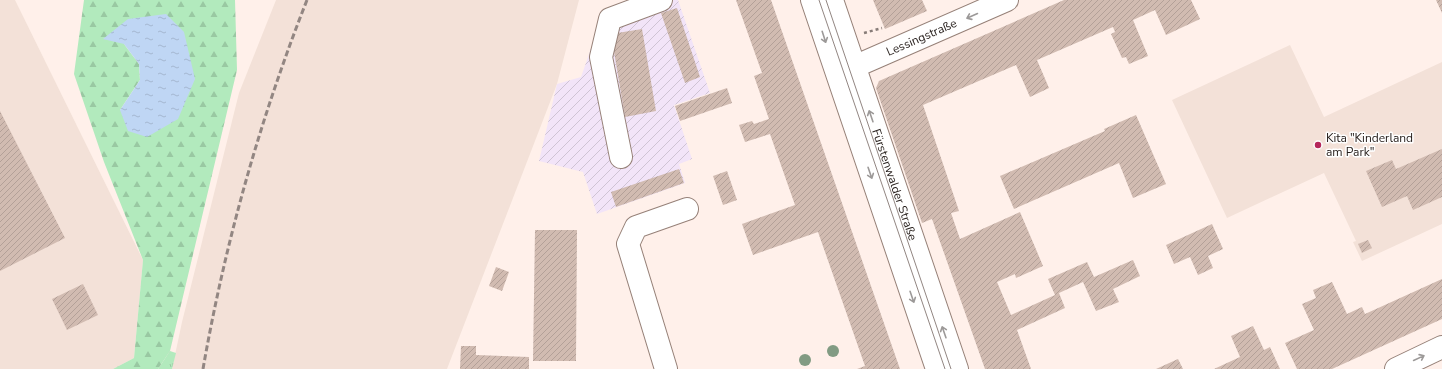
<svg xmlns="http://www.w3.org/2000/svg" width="1442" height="369" font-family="'Nunito Sans',sans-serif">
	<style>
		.built { fill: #f3e1d8 }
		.industrial { fill: url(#industrial-furrows) }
		.grass { fill: url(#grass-tufts) }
		.forest { fill: url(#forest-firs); fill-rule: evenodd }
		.water { fill: url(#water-ripples) }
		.building { fill: url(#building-hatch) }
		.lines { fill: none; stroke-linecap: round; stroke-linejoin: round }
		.minor-casing { stroke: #968178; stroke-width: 24 }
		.path { stroke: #877c78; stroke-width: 2.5; stroke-dasharray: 3 3; stroke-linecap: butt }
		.minor { stroke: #fff; stroke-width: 22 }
		.tram { stroke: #928682; stroke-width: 1 }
		.rail { stroke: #928682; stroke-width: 3; stroke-dasharray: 6 3; stroke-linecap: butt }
		.tree { fill: #829b83 }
		.oneway { stroke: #9c9998 }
		.poi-dot { fill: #b5275c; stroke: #fff; stroke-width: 1.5 }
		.labels { text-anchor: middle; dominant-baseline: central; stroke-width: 3; stroke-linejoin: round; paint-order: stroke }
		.street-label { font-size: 12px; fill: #241c19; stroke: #fff }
		.poi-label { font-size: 12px; fill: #241c19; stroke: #fff; text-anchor: start }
	</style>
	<defs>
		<pattern id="industrial-furrows" width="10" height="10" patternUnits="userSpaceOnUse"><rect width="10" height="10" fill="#f2e4f8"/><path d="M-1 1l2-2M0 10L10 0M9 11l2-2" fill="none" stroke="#cfc3d4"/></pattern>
		<pattern id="grass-tufts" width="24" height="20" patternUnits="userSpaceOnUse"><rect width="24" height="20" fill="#b2eabd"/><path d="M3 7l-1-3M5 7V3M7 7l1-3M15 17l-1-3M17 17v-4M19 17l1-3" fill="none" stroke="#99c8a2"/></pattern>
		<pattern id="forest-firs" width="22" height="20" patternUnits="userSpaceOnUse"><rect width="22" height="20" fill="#b2eabd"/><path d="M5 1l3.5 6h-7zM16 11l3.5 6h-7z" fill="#99c8a2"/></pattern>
		<pattern id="water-ripples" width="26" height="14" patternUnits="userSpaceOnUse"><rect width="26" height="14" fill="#bfd6f4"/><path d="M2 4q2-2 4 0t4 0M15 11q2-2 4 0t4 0" fill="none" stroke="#a4b7d1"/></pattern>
		<pattern id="building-hatch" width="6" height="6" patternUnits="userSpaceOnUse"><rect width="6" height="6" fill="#d1bbb1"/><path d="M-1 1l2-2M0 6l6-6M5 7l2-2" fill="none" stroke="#b3a098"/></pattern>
	</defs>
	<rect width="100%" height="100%" fill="#fff0ea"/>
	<g class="built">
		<path d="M0 0H15L143 260 134 358 113 369H0Z"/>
		<path d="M276 0H579L557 84 447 369H172L182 322 239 93Z"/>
		<path d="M1290 45 1324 117 1442 62V224L1362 261 1353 242 1356 241 1324 173 1227 218 1172 100Z"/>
	</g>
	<path class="industrial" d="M629 0H678L710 93 674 105 692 159 679 164 685 183 597 214 583 172 539 161 557 84 581 77 605 9Z"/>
	<path class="grass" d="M170 351 176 353 172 369H158Z"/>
	<path class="forest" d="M84 0H235L237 70 170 351 158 369H113L134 358 143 260 104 162 74 74ZM124 44 195 79 120 110 140 80 139 64Z"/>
	<path class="water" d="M166 14 184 32 195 79 178 119 147 137 128 131 120 110 140 80 139 64 124 44 103 39 128 19Z"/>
	<g class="building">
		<path d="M736 0H771L900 369H857L865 366 818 232 753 255 742 224 795 205 770 134 745 142 739 125 752 121 754 124 769 119 754 76 762 73Z"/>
		<path d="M873 0H922L927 11 885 29Z"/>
		<path d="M1064 0H1191L1200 19 1166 35 1155 10 1133 20 1148 56 1129 64 1126 57 1122 58 1111 34 1115 32 1113 27 1037 60 1049 88 1030 97 1016 65 923 105 959 211 951 213 960 239 1020 212 1035 247 1043 266 1016 278 1015 274 997 282 1011 315 1055 295 1048 279 1087 262 1094 277 1133 260 1140 276 1113 289 1119 302 1096 311 1083 282 1059 293 1065 308 1017 330 1031 369H985L932 219 922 223 876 88 879 81Z"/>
		<path d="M1436 0H1442V13Z"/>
		<path d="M677 8 700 77 685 83 661 13Z"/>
		<path d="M642 29 656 111 625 117 611 34Z"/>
		<path d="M727 88 732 103 680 121 675 106Z"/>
		<path d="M0 111 65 238 0 271Z"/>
		<path d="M1136 115 1166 184 1133 198 1119 163 1014 209 1000 176 1105 131 1104 129Z"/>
		<path d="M1442 149V197L1413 210 1407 196 1382 207 1366 171 1392 160 1396 169Z"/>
		<path d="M679 169 684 183 616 207 611 192Z"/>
		<path d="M727 171 737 200 723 205 713 176Z"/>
		<path d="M1212 224 1223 249 1208 256 1213 268 1198 275 1190 257 1174 264 1166 245Z"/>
		<path d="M535 230H577L576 361H533Z"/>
		<path d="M1368 240 1372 248 1362 253 1358 244Z"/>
		<path d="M496 267 509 272 502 291 489 286Z"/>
		<path d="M1442 279V319L1332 369H1297L1285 343 1314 330 1302 304 1316 298 1313 290 1332 282 1347 314 1362 307 1365 314Z"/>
		<path d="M83 284 98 315 67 330 52 299Z"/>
		<path d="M1253 326 1264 350 1270 347 1280 369H1214L1240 357 1231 336Z"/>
		<path d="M461 346H476V355L529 357V369H460Z"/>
		<path d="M1178 359 1183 369H1156Z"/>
	</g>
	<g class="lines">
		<defs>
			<g id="minor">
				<path d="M812 0 937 369"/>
				<path id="s1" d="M832 0 957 369"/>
				<path id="s2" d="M840 73 1007 0"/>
				<path d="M621 157 601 57 610 19 661 0"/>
				<path d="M666 369 628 244 636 227 687 209"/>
				<path d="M1396 369 1442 347"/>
			</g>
		</defs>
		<use href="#minor" class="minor-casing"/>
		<path class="path" d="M864 33 882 28"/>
		<use href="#minor" class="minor"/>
		<g class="tram">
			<path d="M819 0 945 369"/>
			<path d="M826 0 951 369"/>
		</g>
		<path class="rail" d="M203 369C225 243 260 119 307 0"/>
	</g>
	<g class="tree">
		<circle cx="833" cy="351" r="6"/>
		<circle cx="805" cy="360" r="6"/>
	</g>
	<defs><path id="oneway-shaft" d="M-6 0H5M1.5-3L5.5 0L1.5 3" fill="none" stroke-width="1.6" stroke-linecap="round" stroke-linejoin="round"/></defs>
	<g class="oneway">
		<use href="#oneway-shaft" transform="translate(972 16) rotate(156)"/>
		<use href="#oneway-shaft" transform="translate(824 37) rotate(72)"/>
		<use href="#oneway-shaft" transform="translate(871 116) rotate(-109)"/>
		<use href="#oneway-shaft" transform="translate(870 173) rotate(71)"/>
		<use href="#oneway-shaft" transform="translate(912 297) rotate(71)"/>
		<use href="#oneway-shaft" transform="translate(944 332) rotate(-109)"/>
		<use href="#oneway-shaft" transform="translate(1419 358) rotate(-25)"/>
	</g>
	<circle class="poi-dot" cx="1318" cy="145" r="4"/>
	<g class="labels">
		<g class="street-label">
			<text stroke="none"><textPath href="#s2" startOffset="89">Lessingstraße</textPath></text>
			<text stroke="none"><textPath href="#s1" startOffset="195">Fürstenwalder Straße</textPath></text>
		</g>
		<g class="poi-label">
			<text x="1326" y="138">Kita "Kinderland<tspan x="1326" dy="14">am Park"</tspan></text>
		</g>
	</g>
</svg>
